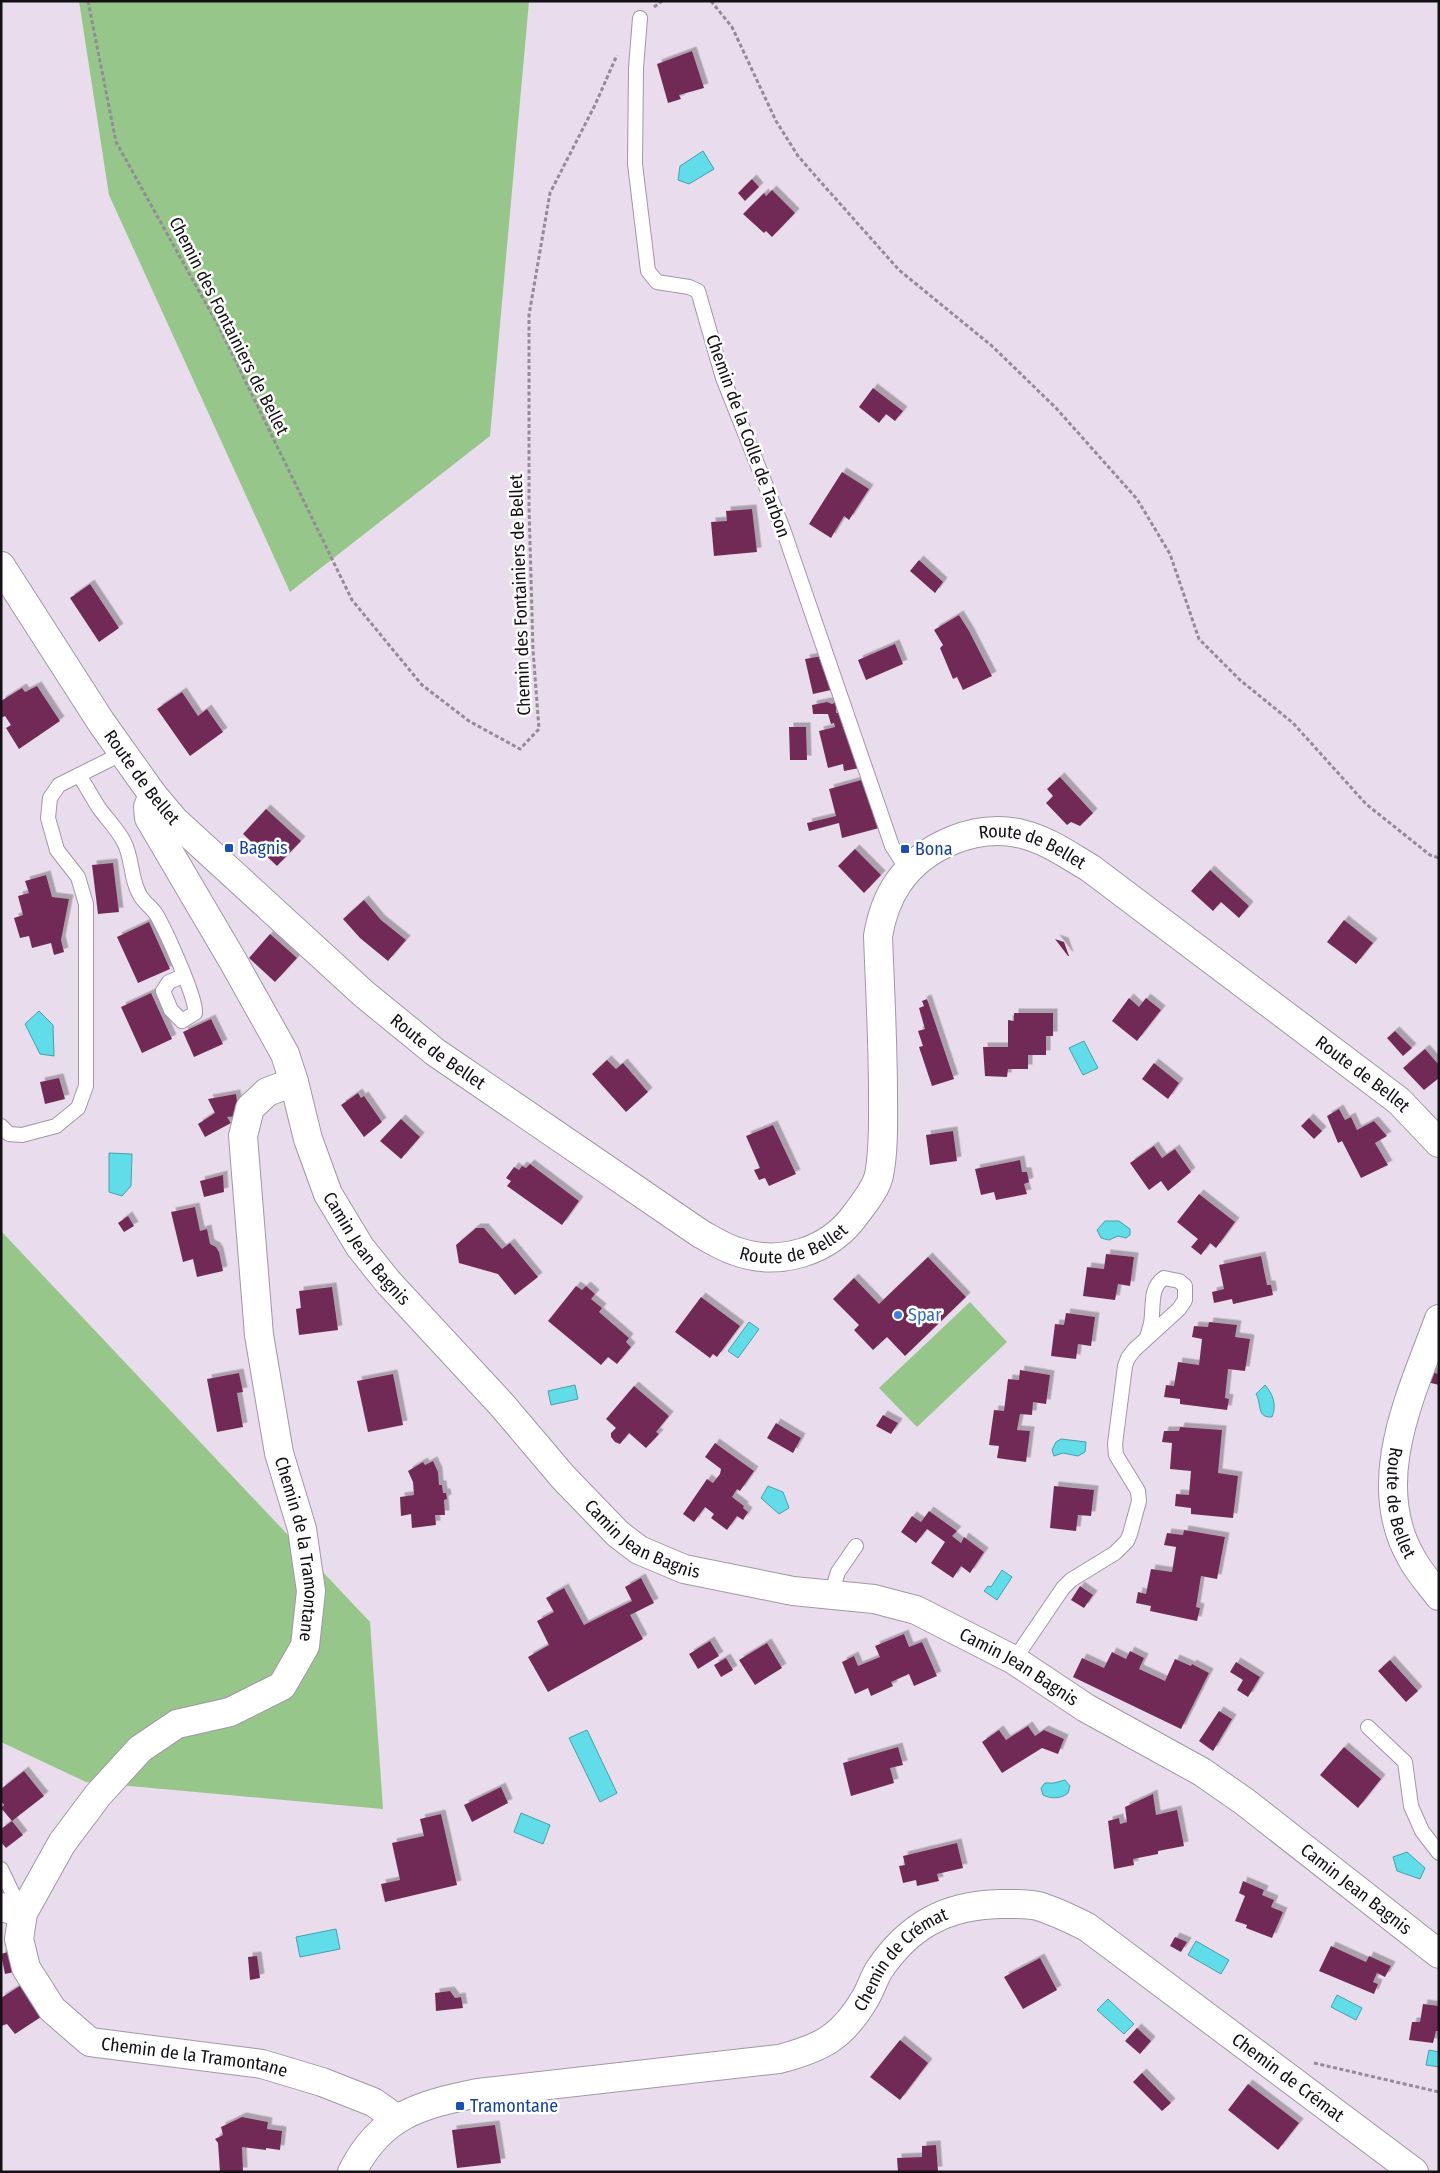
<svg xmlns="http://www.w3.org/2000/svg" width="1440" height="2173" font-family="'Fira Sans Condensed',sans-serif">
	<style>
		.green { fill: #96c68a }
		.water { fill: #60dde9; stroke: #49a0aa }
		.building { fill: #712c57; filter: url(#shadow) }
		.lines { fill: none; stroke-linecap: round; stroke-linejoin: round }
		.service-casing { stroke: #a296a6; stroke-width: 16 }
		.minor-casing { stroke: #a296a6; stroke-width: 30 }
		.tertiary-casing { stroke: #a296a6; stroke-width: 30 }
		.secondary-casing { stroke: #a296a6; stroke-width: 30 }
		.path { stroke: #948b97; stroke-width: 3; stroke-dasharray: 4 2.5; stroke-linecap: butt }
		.service { stroke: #fff; stroke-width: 14 }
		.minor { stroke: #fff; stroke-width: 28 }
		.tertiary { stroke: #fff; stroke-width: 28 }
		.secondary { stroke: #fff; stroke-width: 28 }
		.transit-dot { fill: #1a4fb4; stroke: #fff; stroke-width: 2 }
		.shop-dot { fill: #3f7fe0; stroke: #fff; stroke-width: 2 }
		.labels { text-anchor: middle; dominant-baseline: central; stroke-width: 5; stroke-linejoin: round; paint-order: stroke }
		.street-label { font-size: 18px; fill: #141016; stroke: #fff }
		.transit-label { font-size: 18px; fill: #164399; stroke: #fff; text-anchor: start }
		.shop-label { font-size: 18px; fill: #366cbe; stroke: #fff; text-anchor: start }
	</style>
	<defs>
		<filter id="shadow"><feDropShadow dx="4.5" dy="-4.5" stdDeviation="0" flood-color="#0004"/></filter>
	</defs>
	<rect width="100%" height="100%" fill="#e9dcec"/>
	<g class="green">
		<path d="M79 1H529L490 436 290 592 109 195Z"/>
		<path d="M1 1231 370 1622 383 1809 86 1782 1 1742Z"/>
		<path d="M970 1302 1007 1342 917 1427 879 1388Z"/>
	</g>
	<g class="water">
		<path d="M703 151 714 169 689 184 678 180 680 166Z"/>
		<path d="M39 1011 53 1025 54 1056 40 1054 25 1024Z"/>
		<path d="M1084 1041 1098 1068 1083 1075 1069 1048Z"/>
		<path d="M109 1153 132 1154 131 1186 122 1196 109 1192Z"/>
		<path d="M1105 1221H1119L1130 1229V1235L1126 1238 1118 1236 1109 1240 1101 1238 1097 1230Z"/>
		<path d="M749 1322 759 1329 738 1358 728 1351Z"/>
		<path d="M575 1385 578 1399 551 1405 548 1391Z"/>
		<path d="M1265 1385C1273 1394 1277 1405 1272 1417 1256 1418 1262 1404 1256 1394Z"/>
		<path d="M1061 1439 1086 1442 1085 1452 1078 1456 1063 1453 1054 1456 1052 1450 1056 1442Z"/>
		<path d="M768 1486 783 1492 789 1508 779 1514 761 1498Z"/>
		<path d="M1002 1570 1012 1577 997 1600 984 1591 988 1586 991 1587Z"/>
		<path d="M587 1730 617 1793 600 1802 569 1738Z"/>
		<path d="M1065 1780 1070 1786 1068 1793C1061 1799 1051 1799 1043 1795L1041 1788 1045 1783H1054Z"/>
		<path d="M521 1813 550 1825 543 1844 514 1832Z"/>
		<path d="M1407 1852 1425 1868 1420 1879 1397 1871 1393 1857Z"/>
		<path d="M336 1929 340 1949 300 1957 296 1937Z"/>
		<path d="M1196 1941 1229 1960 1221 1974 1188 1955Z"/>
		<path d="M1337 1995 1362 2008 1356 2020 1331 2007Z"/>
		<path d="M1108 1999 1134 2024 1124 2034 1097 2010Z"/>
		<path d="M1429 2050 1439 2052V2067L1426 2065Z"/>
	</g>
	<g class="building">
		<path d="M692 51 704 88 679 95 681 99 668 103 657 64Z"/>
		<path d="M752 179 759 187 745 201 738 193Z"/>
		<path d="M772 190 795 213 772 237 766 231 764 233 743 214 764 193 766 196Z"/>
		<path d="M873 388 903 411 895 421 886 414 879 423 859 407Z"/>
		<path d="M842 472 869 489 849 520 844 516 831 538 809 524Z"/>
		<path d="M752 509 757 552 714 556 711 522 727 521 726 511Z"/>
		<path d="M919 560 943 582 935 593 910 571Z"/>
		<path d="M90 584 119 628 99 642 70 598Z"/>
		<path d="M959 615 969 631 992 676 963 690 957 677 953 679 940 648 943 645 934 630Z"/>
		<path d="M895 644 903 664 866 680 858 660Z"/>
		<path d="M822 656 831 690 813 694 805 659Z"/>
		<path d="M37 686 60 721 19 749 6 728 11 725 5 716 1 718V701L22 688 25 692Z"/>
		<path d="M182 692 198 716 207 709 223 732 190 756 157 709Z"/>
		<path d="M827 702 832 704 836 702V713H842L859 768 844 771 843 764 828 768 819 731 835 727 834 723 831 724 828 714H813L812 705Z"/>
		<path d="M789 727H806L807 760H790Z"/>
		<path d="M1060 777 1093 813 1080 826 1071 822 1067 825 1046 803 1053 796 1047 789Z"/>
		<path d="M865 779 879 828 842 838 839 823 809 831 807 823 836 816 829 789Z"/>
		<path d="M266 809 301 841 277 866 243 834Z"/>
		<path d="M855 849 881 875 864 893 838 866Z"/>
		<path d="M113 863 119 912 98 914 92 865Z"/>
		<path d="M1210 870 1249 906 1239 918 1221 902 1213 911 1191 891Z"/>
		<path d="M46 875 52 897 69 899 61 940 64 952 54 955 51 943 32 948 29 936 20 938 14 918 23 915 18 896 29 893 25 881Z"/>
		<path d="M364 900 381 920 406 940 388 961 360 938 343 919Z"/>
		<path d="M1344 920 1373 943 1356 964 1327 942Z"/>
		<path d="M149 922 170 969 138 983 117 937Z"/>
		<path d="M270 934 297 958 275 982 249 958Z"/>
		<path d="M1055 939 1064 942 1069 956H1068Z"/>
		<path d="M151 993 172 1039 142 1053 121 1007Z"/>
		<path d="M1129 998 1139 1007 1146 998 1161 1010 1137 1041 1112 1021Z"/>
		<path d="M927 999 954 1079 932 1086 919 1047 923 1046 918 1031 925 1029 919 1008 924 1006 922 1001Z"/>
		<path d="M1014 1013H1053V1036H1046V1055H1028V1069H1008L1007 1077 985 1076 983 1047H1008V1020L1014 1021Z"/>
		<path d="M211 1019 223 1044 194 1057 183 1032Z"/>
		<path d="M1395 1031 1412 1048 1403 1056 1387 1038Z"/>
		<path d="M1425 1049 1439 1065V1078L1424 1090 1403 1068Z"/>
		<path d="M607 1060 616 1069 623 1063 648 1092 626 1112 592 1074Z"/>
		<path d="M1154 1063 1179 1083 1168 1099 1142 1079Z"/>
		<path d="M59 1078 65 1099 45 1104 40 1082Z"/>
		<path d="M358 1093 361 1098 364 1096 382 1122 364 1137 341 1105Z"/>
		<path d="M236 1094 239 1116 227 1117 231 1123 205 1137 198 1124 215 1113 208 1099Z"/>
		<path d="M1339 1109 1345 1120 1351 1117 1357 1130 1374 1121 1387 1136 1375 1143 1388 1165 1361 1178 1342 1141 1338 1143 1327 1116Z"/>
		<path d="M1309 1118 1322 1131 1314 1139 1301 1126Z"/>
		<path d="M401 1119 420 1137 401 1159 380 1141Z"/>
		<path d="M773 1125 796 1174 769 1186 765 1178 759 1180 754 1170 760 1168 746 1136Z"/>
		<path d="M953 1131 957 1161 930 1165 926 1135Z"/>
		<path d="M1154 1146 1162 1158 1175 1149 1191 1172 1168 1191 1161 1181 1149 1190 1130 1163Z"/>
		<path d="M1020 1160 1022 1172H1027L1029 1182 1024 1184 1027 1194 996 1200 994 1192 981 1195 975 1169Z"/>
		<path d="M530 1164 579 1201 562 1225 507 1186 511 1181 506 1178 514 1167 519 1170 522 1166 526 1168Z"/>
		<path d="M223 1175 224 1192 204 1197 200 1181Z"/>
		<path d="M1199 1194 1235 1222 1216 1248 1210 1243 1201 1255 1191 1247 1198 1239 1177 1222Z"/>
		<path d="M195 1207 200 1231 207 1229 210 1244 216 1247 219 1252 223 1271 197 1277 193 1259 183 1262 171 1212Z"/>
		<path d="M128 1216 134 1226 124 1232 118 1223Z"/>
		<path d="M476 1228H484L502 1249 510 1243 538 1277 515 1295 498 1274 459 1263 456 1245Z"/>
		<path d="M1106 1254 1134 1257 1130 1286 1118 1284 1115 1300 1083 1296 1087 1267 1104 1269Z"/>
		<path d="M1261 1256 1267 1285H1271L1273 1295 1233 1304 1232 1299 1214 1303 1212 1292 1224 1289 1219 1265Z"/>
		<path d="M928 1257 966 1297 905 1356 887 1337 873 1350 854 1330 859 1325 833 1299 854 1278 879 1304Z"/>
		<path d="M576 1286 582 1290 586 1286 595 1294 591 1299 602 1308 599 1312 629 1338 626 1342 631 1347 617 1364 608 1357 601 1365 548 1321Z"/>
		<path d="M332 1287 338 1330 299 1335 296 1309 301 1308 299 1291Z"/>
		<path d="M701 1297 740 1326 717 1357 713 1354 710 1358 675 1332Z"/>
		<path d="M1066 1313 1095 1317 1091 1346 1078 1344 1076 1359 1051 1356 1055 1324 1064 1325Z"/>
		<path d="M1209 1322 1237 1325 1235 1337 1250 1339 1245 1371 1228 1369 1225 1398 1229 1399 1227 1410 1180 1404V1399L1164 1397 1166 1385 1174 1386 1178 1362 1199 1365 1202 1339 1192 1337 1194 1326 1208 1327Z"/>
		<path d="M1020 1370 1050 1375 1046 1404 1033 1402 1032 1415 1020 1414 1017 1430 1030 1431 1026 1462 997 1458 999 1446 989 1445 994 1410 1004 1411 1008 1379 1019 1380Z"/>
		<path d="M1430 1372 1439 1374V1385L1427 1382Z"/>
		<path d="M239 1373 243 1392 237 1393 243 1427 217 1432 207 1379Z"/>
		<path d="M393 1374 403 1425 368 1432 357 1381Z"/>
		<path d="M634 1386 669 1416 656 1432 659 1434 646 1448 629 1433 620 1444 615 1442 611 1437V1433L616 1428 606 1419Z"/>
		<path d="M883 1415 898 1423 891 1434 876 1426Z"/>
		<path d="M776 1423 801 1438 793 1453 767 1438Z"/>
		<path d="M1180 1427 1222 1430 1218 1473 1238 1476 1233 1518 1191 1514V1508L1175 1506 1176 1494 1189 1495 1191 1471 1170 1469 1172 1443 1162 1442 1164 1431H1179Z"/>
		<path d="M715 1443 754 1471 740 1491 737 1489 732 1497 744 1506 743 1508 748 1512 743 1520 737 1516 727 1530 711 1518 714 1514 705 1507 694 1522 683 1514 707 1479 713 1483 720 1474 721 1469 705 1457Z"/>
		<path d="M433 1461 438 1472 439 1485H442L443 1493H446L447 1499 444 1500 445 1515H435L436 1525 412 1528 411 1514 401 1516 400 1497 414 1495 413 1482 408 1471 423 1462 425 1465Z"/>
		<path d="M1054 1486 1094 1490 1091 1516 1078 1515 1076 1531 1050 1528Z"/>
		<path d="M929 1511 957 1531 952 1536 961 1543 964 1537 984 1552 970 1573 961 1566 953 1578 931 1563 945 1542 927 1529 916 1543 901 1532 912 1516 921 1522Z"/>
		<path d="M1184 1530 1225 1537 1217 1579 1201 1576 1196 1607 1200 1608 1197 1621 1150 1611 1151 1606 1136 1603 1138 1592 1146 1594 1151 1569 1172 1572 1176 1547 1164 1545 1167 1533 1183 1535Z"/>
		<path d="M641 1578 654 1603 630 1615 643 1639 548 1692 528 1657 549 1645 537 1621 554 1612 546 1598 564 1588 584 1625 632 1601 625 1587Z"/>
		<path d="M1080 1586 1093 1595 1084 1608 1071 1600Z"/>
		<path d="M904 1634 909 1647 922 1642 937 1676 914 1686 909 1674 891 1682 893 1686 871 1696 868 1688 855 1694 842 1662 854 1656 858 1666 880 1657 875 1646Z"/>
		<path d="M710 1641 719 1656 698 1669 689 1654Z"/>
		<path d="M767 1643 782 1668 755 1685 739 1660Z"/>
		<path d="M1130 1651 1144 1658 1139 1669 1165 1681 1175 1659 1191 1666 1192 1664 1209 1673 1181 1729 1073 1677 1082 1658 1104 1668 1112 1652 1126 1659Z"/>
		<path d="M726 1658 733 1670 721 1677 714 1665Z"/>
		<path d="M1390 1660 1418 1691 1406 1702 1378 1671Z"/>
		<path d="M1236 1662 1260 1677 1248 1697 1237 1690 1243 1680 1230 1672Z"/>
		<path d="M1219 1711 1232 1719 1213 1751 1199 1741Z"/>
		<path d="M1028 1726 1035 1736 1044 1730 1064 1739 1058 1754 1042 1748 1002 1773 982 1742 999 1730 1006 1740Z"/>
		<path d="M898 1747 903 1765 890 1768 894 1783 851 1796 843 1763Z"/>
		<path d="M1344 1747 1381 1779 1358 1808 1320 1775Z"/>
		<path d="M24 1771 44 1796 12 1821 1 1808 4 1805 1 1801V1789Z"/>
		<path d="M501 1787 508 1803 472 1822 464 1805Z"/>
		<path d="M1153 1794 1156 1815 1177 1810 1184 1846 1158 1851V1854L1133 1859 1134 1865 1114 1869 1108 1821 1119 1818 1120 1824 1127 1822 1125 1807Z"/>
		<path d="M441 1814 457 1885 385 1902 381 1884 400 1880 392 1843 424 1836 420 1819Z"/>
		<path d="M12 1821 23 1835 6 1848 1 1842V1829Z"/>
		<path d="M957 1843 963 1868 937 1874 939 1881 917 1886 916 1880 903 1883 899 1866 905 1865 903 1856Z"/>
		<path d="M1243 1881 1264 1890 1262 1895 1274 1900 1271 1907 1283 1912 1272 1938 1246 1928 1247 1925 1235 1921 1245 1896 1239 1893Z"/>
		<path d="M1175 1937 1187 1942 1181 1952 1170 1946Z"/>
		<path d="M1331 1946 1366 1962 1369 1956 1391 1966 1385 1977 1377 1973 1373 1982 1378 1984 1374 1994 1319 1971Z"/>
		<path d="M14 1950 19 1971 5 1974 1 1954Z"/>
		<path d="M257 1956 260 1978 250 1980 248 1957Z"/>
		<path d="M1040 1958 1057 1990 1023 2009 1004 1977Z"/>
		<path d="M23 1984 41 2017 15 2034 7 2024 1 2026V1998Z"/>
		<path d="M450 1991 455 1998 461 1997 463 2008 436 2011 435 1993Z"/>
		<path d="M1423 2004 1439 2006V2031H1436L1433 2043 1409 2040 1412 2022H1420Z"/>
		<path d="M1137 2028 1151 2041 1140 2054 1125 2041Z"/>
		<path d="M900 2040 928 2063 900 2100 870 2077Z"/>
		<path d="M1142 2073 1171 2103 1162 2111 1133 2082Z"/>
		<path d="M1248 2084 1299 2123 1278 2150 1228 2110Z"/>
		<path d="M242 2117 268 2122 267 2129 282 2131 280 2150 266 2148V2150L242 2147 243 2172H220L218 2143 215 2139 223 2135 221 2127Z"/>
		<path d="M495 2125 501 2163 457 2168 452 2130Z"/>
		<path d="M936 2145 938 2171 898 2172 897 2158 922 2157V2146Z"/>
	</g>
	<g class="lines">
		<defs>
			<g id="service">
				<path d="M640 18 636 68 635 164 648 271 657 282 689 287 698 291 723 378 783 529 892 846 908 871"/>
				<path d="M79 775C86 786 92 797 99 808 107 819 118 830 124 842 133 859 130 880 141 897 145 903 152 908 156 914 165 929 197 999 195 1013L182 1021 171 1010 163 991 169 982 183 976"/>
				<path d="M1 1126 9 1134 22 1135 56 1126 78 1108 86 1086V904L78 877 57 850 48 818 50 798 59 785 123 753"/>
				<path d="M831 1594 838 1572 856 1546"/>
				<path d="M1014 1660 1063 1588 1071 1580 1115 1553 1127 1541 1130 1534 1139 1501 1138 1491 1116 1455 1115 1444 1125 1366 1128 1358 1134 1350 1179 1309 1185 1300V1286L1179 1281 1164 1278C1149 1288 1154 1308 1151 1323 1150 1328 1148 1333 1147 1338"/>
				<path d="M1368 1727 1405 1762 1411 1806 1422 1831 1439 1853"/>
				<path d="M1 1869 22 1913"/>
			</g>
			<g id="minor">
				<path id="s1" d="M153 795 148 807 149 818 233 961 285 1054 294 1082 308 1139 328 1194 360 1247 388 1282 502 1405 563 1477 618 1534 639 1550 684 1569 793 1591 874 1599 916 1610 1014 1660 1086 1708 1202 1772 1245 1802 1439 1954"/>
				<path id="s2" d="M294 1082 267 1092 250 1108 243 1136 259 1335 279 1453 302 1529 311 1591 305 1646 282 1686 230 1712 177 1724 140 1749 98 1795 62 1843 23 1913 19 1939 26 1968 52 2009 90 2042 262 2064 322 2082 373 2102 396 2118"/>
				<path d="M1 1907 23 1913"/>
			</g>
			<g id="tertiary">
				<path id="s3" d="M352 2172C381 2115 419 2105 478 2093L779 2059C822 2048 843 2037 866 1997 871 1988 874 1978 879 1970 909 1925 947 1905 1000 1904 1013 1904 1026 1903 1038 1906 1055 1911 1071 1919 1087 1927L1414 2172"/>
			</g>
			<g id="secondary">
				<path id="s4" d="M1 566 101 722 153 795 174 820 364 994 435 1052 701 1234C712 1240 723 1247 735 1251 779 1267 829 1252 856 1214 864 1203 876 1189 879 1175 884 1149 883 1122 883 1096 883 1042 880 989 878 936 881 918 887 899 898 883 924 845 977 823 1022 834 1047 840 1068 855 1090 868L1399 1101 1439 1143"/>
				<path id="s5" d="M1439 1319C1412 1393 1367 1482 1412 1559 1419 1572 1430 1584 1439 1596"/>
			</g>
		</defs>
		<use href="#service" class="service-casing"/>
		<use href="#minor" class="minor-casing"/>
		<use href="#tertiary" class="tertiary-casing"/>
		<use href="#secondary" class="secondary-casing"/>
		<g class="path">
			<path d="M88 1 116 142 219 327 352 600 422 685 469 721 520 749 539 729 533 650 529 507V315L550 193 595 105 617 55"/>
			<path d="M711 1 732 27 776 121 798 156 819 180 899 270 992 346 1056 408 1137 499 1170 554 1199 639 1240 680 1293 723 1366 804 1430 855 1439 858"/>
			<path d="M654 7 662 1"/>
			<path d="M1314 2063 1439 2092"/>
		</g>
		<use href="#service" class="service"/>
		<use href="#minor" class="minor"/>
		<use href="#tertiary" class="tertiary"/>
		<use href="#secondary" class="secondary"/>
	</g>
	<g class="transit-dot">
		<rect x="224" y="843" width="10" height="10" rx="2.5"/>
		<rect x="900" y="844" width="10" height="10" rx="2.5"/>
		<rect x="455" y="2101" width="10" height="10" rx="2.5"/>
	</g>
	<circle class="shop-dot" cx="898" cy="1315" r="5"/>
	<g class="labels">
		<g class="street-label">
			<text transform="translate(229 326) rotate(63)">Chemin des Fontainiers de Bellet</text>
			<text transform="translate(748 436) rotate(70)">Chemin de la Colle de Tarbon</text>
			<text transform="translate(520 595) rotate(-92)">Chemin des Fontainiers de Bellet</text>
			<text stroke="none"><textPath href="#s4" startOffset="254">Route de Bellet</textPath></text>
			<text stroke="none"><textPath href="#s4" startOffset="1649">Route de Bellet</textPath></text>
			<text stroke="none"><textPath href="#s4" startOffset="659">Route de Bellet</textPath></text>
			<text stroke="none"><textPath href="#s4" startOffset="2054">Route de Bellet</textPath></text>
			<text stroke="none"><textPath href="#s4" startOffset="1079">Route de Bellet</textPath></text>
			<text stroke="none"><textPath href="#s1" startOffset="510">Camin Jean Bagnis</textPath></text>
			<text stroke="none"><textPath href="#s5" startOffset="192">Route de Bellet</textPath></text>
			<text stroke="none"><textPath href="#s1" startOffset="915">Camin Jean Bagnis</textPath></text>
			<text stroke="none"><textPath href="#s2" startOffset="499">Chemin de la Tramontane</textPath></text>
			<text stroke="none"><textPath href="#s1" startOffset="1320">Camin Jean Bagnis</textPath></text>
			<text stroke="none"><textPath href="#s1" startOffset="1725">Camin Jean Bagnis</textPath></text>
			<text stroke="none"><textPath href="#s3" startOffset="622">Chemin de Crémat</textPath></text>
			<text stroke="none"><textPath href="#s2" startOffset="1264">Chemin de la Tramontane</textPath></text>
			<text stroke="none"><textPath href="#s3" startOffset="1086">Chemin de Crémat</textPath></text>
		</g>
		<g class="transit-label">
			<text x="239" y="848">Bagnis</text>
			<text x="915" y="849">Bona</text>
			<text x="470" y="2106">Tramontane</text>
		</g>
		<g class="shop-label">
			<text x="908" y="1315">Spar</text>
		</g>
	</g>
	<rect width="1440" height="2173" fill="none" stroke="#141016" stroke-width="5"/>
</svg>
